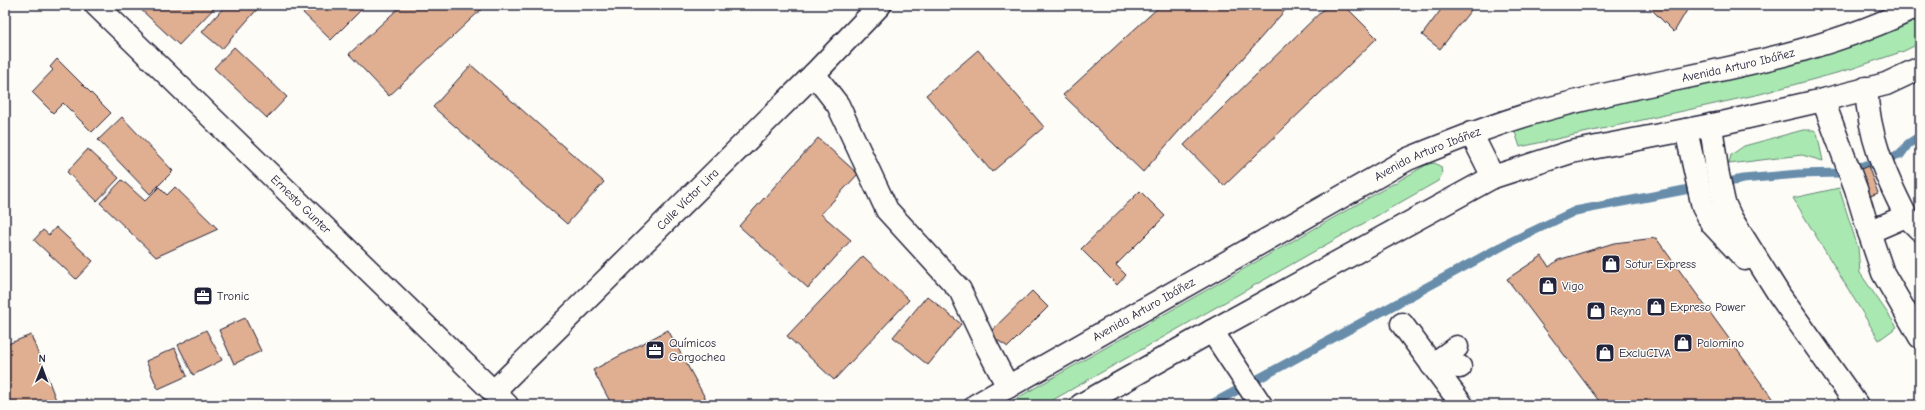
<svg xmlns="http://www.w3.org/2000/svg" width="1925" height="410" font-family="'Comic Neue',sans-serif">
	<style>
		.green { fill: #a9e9b1; stroke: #668676 }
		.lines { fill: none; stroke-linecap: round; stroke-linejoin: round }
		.stream { stroke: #678dab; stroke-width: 9 }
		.building { fill: #e0af92; stroke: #22223b }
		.minor-casing { stroke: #22223b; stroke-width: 25 }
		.major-casing { stroke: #22223b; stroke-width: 25 }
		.minor { stroke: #fdfcf7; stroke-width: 22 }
		.major { stroke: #fdfcf7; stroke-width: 22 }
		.labels { text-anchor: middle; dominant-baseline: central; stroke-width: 3; stroke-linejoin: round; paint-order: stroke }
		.street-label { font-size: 12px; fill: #22223b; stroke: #fdfcf7 }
		.poi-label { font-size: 12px; fill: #22223b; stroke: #fdfcf7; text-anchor: start }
	</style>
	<rect width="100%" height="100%" fill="#fdfcf7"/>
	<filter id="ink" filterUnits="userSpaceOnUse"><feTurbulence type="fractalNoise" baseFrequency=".025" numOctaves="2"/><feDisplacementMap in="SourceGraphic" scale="8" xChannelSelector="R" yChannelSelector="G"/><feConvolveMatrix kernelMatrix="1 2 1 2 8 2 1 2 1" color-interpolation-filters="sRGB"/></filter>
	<g filter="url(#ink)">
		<g class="green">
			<path d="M1920 19V43L1904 51 1851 69 1760 94 1520 147 1514 129C1568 116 1622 102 1676 90 1760 72 1843 56 1920 19Z"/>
			<path d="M1803 130H1814L1817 133 1823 161 1802 155 1729 164 1731 155 1744 146Z"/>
			<path d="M1435 163 1441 167 1442 174 1438 181 1044 405H1005L1428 164Z"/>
			<path d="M1839 188 1858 248 1860 273 1897 327 1879 340 1793 198Z"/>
		</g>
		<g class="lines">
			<g class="stream">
				<path d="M1718 184 1743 179 1799 174 1839 173 1900 155 1908 144 1920 136"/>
				<path d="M1210 405 1506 244 1575 211 1700 187"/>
			</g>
		</g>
		<g class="building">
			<path d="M136 5H217L179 45Z"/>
			<path d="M226 5H261L222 49 202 32Z"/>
			<path d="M295 5H366L331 40Z"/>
			<path d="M402 5H486L389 96 349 54Z"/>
			<path d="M1161 5H1283L1287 8 1143 172 1063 95Z"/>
			<path d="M1328 5H1344L1377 38 1224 186 1184 145Z"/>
			<path d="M1440 5H1475L1440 49 1422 35 1443 7Z"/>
			<path d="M1647 5H1690L1674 32Z"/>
			<path d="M234 47 287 97 267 118 214 68Z"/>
			<path d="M978 50 1044 127 992 172 926 95Z"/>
			<path d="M57 59 111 113 92 132 63 103 53 113 32 92 53 70 50 67Z"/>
			<path d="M471 65 604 182 567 224 433 107Z"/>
			<path d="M122 117 173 171 150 194 98 140Z"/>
			<path d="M818 138 858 174 821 214 851 240 808 288 739 226Z"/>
			<path d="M88 149 119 178 97 201 67 172Z"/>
			<path d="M1868 166 1878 193 1868 197 1859 170Z"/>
			<path d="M122 180 145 201 159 187 167 195 175 187 218 229 156 257 100 203Z"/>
			<path d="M1140 191 1165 216 1116 265 1126 275 1117 285 1081 249Z"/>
			<path d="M56 227 93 261 76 279 34 240 43 230 49 235Z"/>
			<path d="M1656 238 1777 405H1602L1507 279 1542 256 1549 267 1558 260 1614 243Z"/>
			<path d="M863 256 909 300 834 380 787 336Z"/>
			<path d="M1032 291 1048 307 1008 347 988 334Z"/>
			<path d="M927 296 961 324 928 365 893 337Z"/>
			<path d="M245 318 261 351 234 364 219 330Z"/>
			<path d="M206 330 222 360 193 375 178 345Z"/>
			<path d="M668 330 709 405H612L593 370Z"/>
			<path d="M31 335 58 405H5V345Z"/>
			<path d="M175 348 187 376 158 389 146 361Z"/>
		</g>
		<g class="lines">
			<defs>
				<g id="minor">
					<path id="s1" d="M96 5 507 405"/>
					<path d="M814 74 838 105 887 210 960 290 988 349 1008 387"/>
					<path d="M1866 88C1869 137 1884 173 1906 216"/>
					<path d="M1823 100 1856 189 1869 232"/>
					<path d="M1711 125 1717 170 1724 203 1731 218 1780 296 1857 405"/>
					<path d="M1686 130 1703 207 1712 224 1745 259"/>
					<path d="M1920 230 1906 216 1869 232 1883 273 1920 337"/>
					<path d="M1402 324 1462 405"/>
					<path d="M1212 331 1261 405"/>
					<path d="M1432 365 1457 347"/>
					<path d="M1432 365 1460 367"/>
					<path id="s2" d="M493 392 814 74 880 5"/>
				</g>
				<g id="major">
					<path d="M1471 133 1493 177"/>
					<path id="s3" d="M976 405 1408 159C1455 140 1502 121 1551 108 1674 74 1805 64 1920 5"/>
					<path d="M1081 405 1212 331 1493 177 1571 152 1722 123 1823 100 1886 84 1920 68"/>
				</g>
			</defs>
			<use href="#minor" class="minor-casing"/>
			<use href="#major" class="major-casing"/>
			<use href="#minor" class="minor"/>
			<use href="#major" class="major"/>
		</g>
	</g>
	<defs>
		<symbol id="shop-square" viewBox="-11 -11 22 22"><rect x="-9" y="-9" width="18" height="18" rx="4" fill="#22223b" stroke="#fdfcf7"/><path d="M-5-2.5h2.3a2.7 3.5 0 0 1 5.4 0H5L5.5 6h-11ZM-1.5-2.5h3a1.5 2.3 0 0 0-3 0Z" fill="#fff"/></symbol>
		<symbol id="office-square" viewBox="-11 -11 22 22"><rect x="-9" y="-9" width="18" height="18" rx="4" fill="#22223b" stroke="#fdfcf7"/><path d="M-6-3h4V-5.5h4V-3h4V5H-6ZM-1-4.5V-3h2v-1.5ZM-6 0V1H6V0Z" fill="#fff"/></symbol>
	</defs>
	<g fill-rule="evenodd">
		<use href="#shop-square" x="1600" y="253" width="22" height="22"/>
		<use href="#shop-square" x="1537" y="275" width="22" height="22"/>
		<use href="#office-square" x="192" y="285" width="22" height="22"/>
		<use href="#shop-square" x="1645" y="296" width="22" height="22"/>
		<use href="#shop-square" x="1585" y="300" width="22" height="22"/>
		<use href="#shop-square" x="1672" y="332" width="22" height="22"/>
		<use href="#office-square" x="644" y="339" width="22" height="22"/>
		<use href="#shop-square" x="1594" y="342" width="22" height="22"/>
	</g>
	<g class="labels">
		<g class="street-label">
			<text stroke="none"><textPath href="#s3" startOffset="841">Avenida Arturo Ibáñez</textPath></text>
			<text stroke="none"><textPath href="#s3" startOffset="517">Avenida Arturo Ibáñez</textPath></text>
			<text stroke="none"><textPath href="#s2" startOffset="274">Calle Víctor Lira</textPath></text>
			<text stroke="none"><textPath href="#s1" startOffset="286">Ernesto Gunter</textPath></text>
			<text stroke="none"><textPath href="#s3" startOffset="193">Avenida Arturo Ibáñez</textPath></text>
		</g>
		<g class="poi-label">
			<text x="1625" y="264">Sotur Express</text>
			<text x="1562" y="286">Vigo</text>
			<text x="217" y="296">Tronic</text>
			<text x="1670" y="307">Expreso Power</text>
			<text x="1610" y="311">Reyna</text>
			<text x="669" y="343">Químicos<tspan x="669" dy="14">Gorgochea</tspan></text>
			<text x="1697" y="343">Palomino</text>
			<text x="1619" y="353">ExcluCIVA</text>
		</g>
	</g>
	<rect width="1925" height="410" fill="none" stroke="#fdfcf7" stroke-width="20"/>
	<rect x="10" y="10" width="1905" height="390" fill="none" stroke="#22223b" stroke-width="1.5" filter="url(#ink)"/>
	<g transform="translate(42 368) rotate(1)" stroke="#fdfcf7" stroke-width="3" paint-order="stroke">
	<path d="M0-3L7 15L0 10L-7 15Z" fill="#22223b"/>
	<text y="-6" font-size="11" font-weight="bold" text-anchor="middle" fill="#22223b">N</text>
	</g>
</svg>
